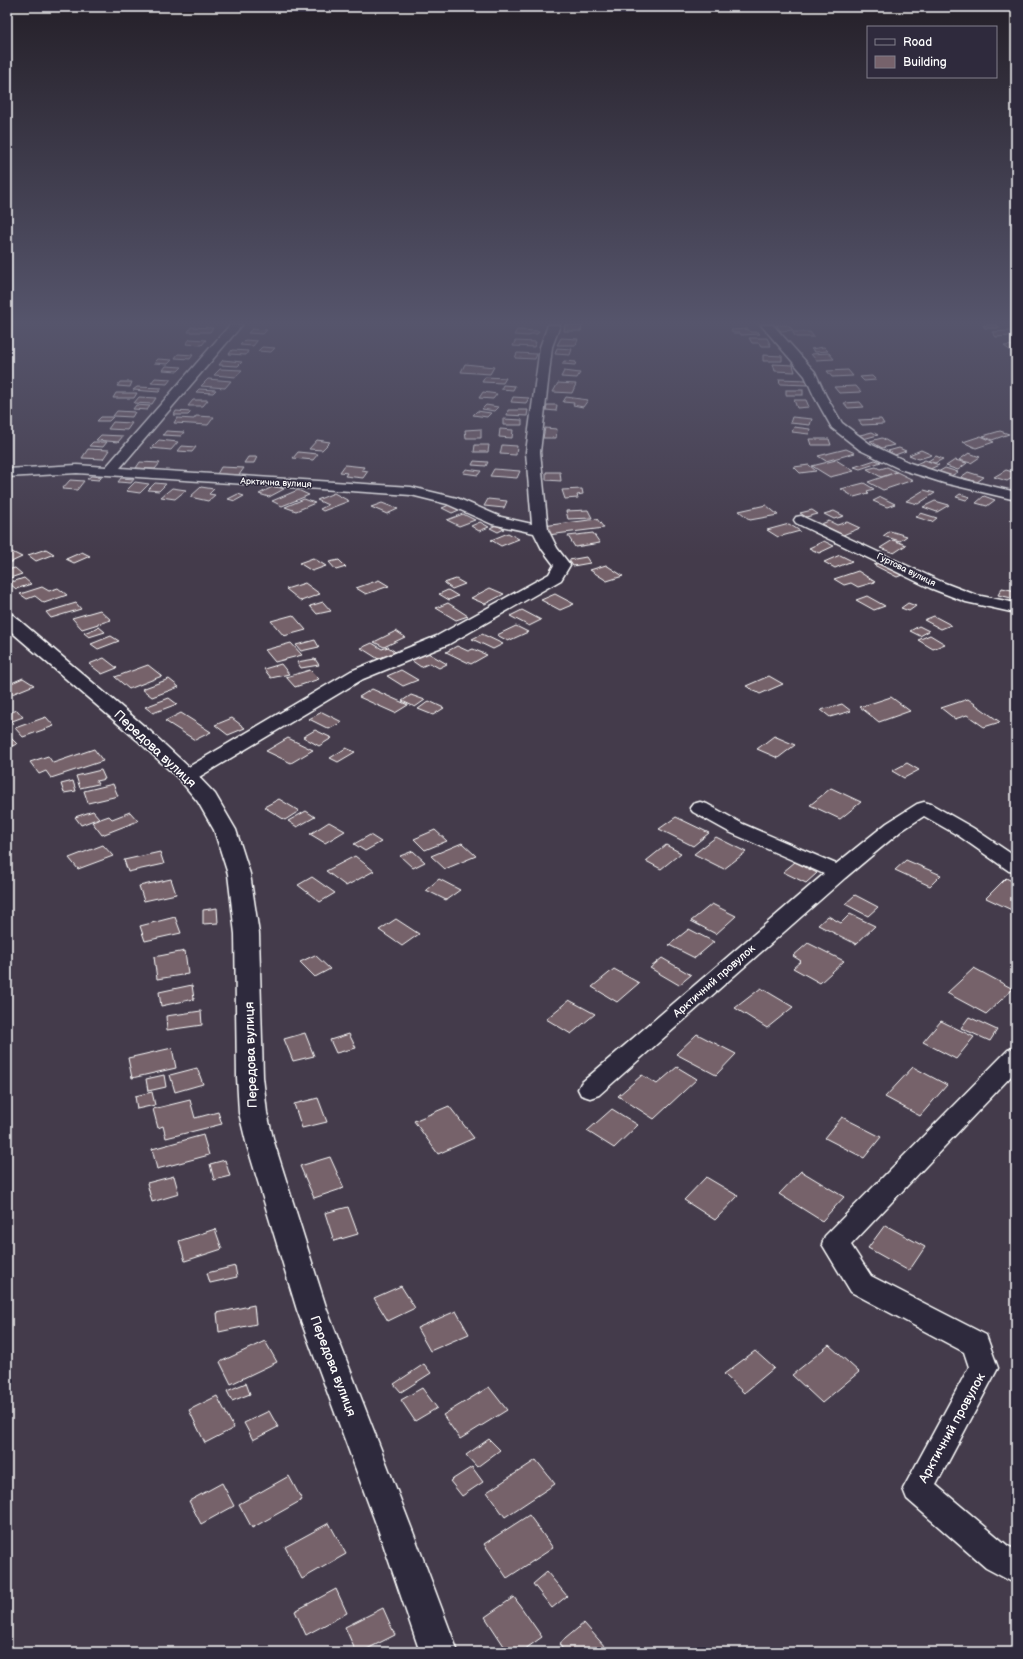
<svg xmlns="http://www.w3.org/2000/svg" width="1023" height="1659" font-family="'Balsamiq Sans',sans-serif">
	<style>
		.building { fill: #76626b; stroke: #fff }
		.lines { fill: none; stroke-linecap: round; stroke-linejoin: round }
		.minor-casing { stroke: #fff; stroke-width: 3 }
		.tertiary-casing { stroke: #fff; stroke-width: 3 }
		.minor { fill: #2f2a3d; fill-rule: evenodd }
		.tertiary { fill: #2f2a3d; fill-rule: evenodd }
		.labels { text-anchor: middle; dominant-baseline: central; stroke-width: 3; stroke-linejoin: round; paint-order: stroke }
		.far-street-label { font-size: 9px; fill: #fff; stroke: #2f2a3d }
		.street-label { font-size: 11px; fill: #fff; stroke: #2f2a3d }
		.near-street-label { font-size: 13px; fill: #fff; stroke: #2f2a3d }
	</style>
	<rect width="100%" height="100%" fill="#443b4b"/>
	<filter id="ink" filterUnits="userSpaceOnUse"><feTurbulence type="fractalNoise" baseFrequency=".025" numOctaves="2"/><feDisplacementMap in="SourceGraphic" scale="8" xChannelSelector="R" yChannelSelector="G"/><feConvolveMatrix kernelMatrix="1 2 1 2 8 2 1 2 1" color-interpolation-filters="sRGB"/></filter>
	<g filter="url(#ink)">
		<g class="building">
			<path d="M565 325H570L582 326 581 331H564Z"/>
			<path d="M776 325H788L793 330 781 331Z"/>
			<path d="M983 325H997L1000 328H985Z"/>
			<path d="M191 327 213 328 210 332H188Z"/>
			<path d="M252 329 267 330 263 334 248 333Z"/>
			<path d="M748 329 750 332H758L760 334 741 335 740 333H733L731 330Z"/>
			<path d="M517 330 539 331 537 334H531L529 336 514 335Z"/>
			<path d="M1010 331 1013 335H1009L1010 336 996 337 992 332Z"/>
			<path d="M792 332H810L814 337H796Z"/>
			<path d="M561 338 578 339 576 345H557Z"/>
			<path d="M749 338H767L771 346H761L759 343H752Z"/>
			<path d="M190 339 206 340 202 345 186 344Z"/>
			<path d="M245 340 257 341 253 346 240 345Z"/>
			<path d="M515 341 536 342 534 347 513 346Z"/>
			<path d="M1016 345V351H1011L1004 346Z"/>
			<path d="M262 347 275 348 271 352 258 351Z"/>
			<path d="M824 347 828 351 815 352 811 349Z"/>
			<path d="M557 348 572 349 570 355 555 354Z"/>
			<path d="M232 350 248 351 246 355 229 354Z"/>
			<path d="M517 353 537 354 535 359 515 358Z"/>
			<path d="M829 353 834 359 816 360 811 354Z"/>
			<path d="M178 354 193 355 190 359 175 358Z"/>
			<path d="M763 355 782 356V361H763Z"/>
			<path d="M158 359 172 360 168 364 154 363Z"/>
			<path d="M223 360 242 362 238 366 219 365Z"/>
			<path d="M564 361 576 362 575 365 562 364Z"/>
			<path d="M465 364 494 367 490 374 461 372Z"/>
			<path d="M773 364 793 365 795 372 775 371Z"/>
			<path d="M166 366 182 367 178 371 163 370Z"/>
			<path d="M220 369 242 370 236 377 214 375Z"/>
			<path d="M848 370 853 376 832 377 827 371Z"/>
			<path d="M564 371 580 373 577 378 561 377Z"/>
			<path d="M872 376 876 380 864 381 860 377Z"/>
			<path d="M485 377 506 378 503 383 482 382Z"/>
			<path d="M155 378 171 379 167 384 151 383Z"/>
			<path d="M208 379 231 381 225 388 201 386Z"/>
			<path d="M779 379 807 380 808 385 780 384Z"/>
			<path d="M120 382H132L130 387 117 386Z"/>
			<path d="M558 383 576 384 572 393 553 392Z"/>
			<path d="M503 385 515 386 513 390 501 389Z"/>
			<path d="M856 386 861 392 839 393 834 387Z"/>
			<path d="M137 387 162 388 159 392 133 390Z"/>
			<path d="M199 389 216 390 213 393 196 392Z"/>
			<rect x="786" y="390" width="17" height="5"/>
			<path d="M483 392 497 394 493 399 479 398Z"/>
			<path d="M116 393H137L134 398H113Z"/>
			<path d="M139 397 156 398 152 404 134 403Z"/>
			<path d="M513 397 529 398 526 403 511 402Z"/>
			<path d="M566 397 588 400 583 407 573 405 574 403 563 402Z"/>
			<path d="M193 400H208L203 406H188Z"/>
			<path d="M794 400H806L809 407 797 408Z"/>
			<path d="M860 402 864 407 848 408 844 403Z"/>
			<path d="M136 405 150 406 147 410 133 409Z"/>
			<path d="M486 405 498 407 494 411 482 409Z"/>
			<path d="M547 405H557L556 411 546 410Z"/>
			<path d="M508 410H528L527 416 507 415Z"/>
			<path d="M117 411 135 412 132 417 113 416Z"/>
			<path d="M176 411 191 412 188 415H174Z"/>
			<path d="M477 411 491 413 487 417 473 415Z"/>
			<path d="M196 416 214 417 208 425 174 423 177 418 194 419Z"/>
			<path d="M101 417H113L109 421H97Z"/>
			<path d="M792 417 812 419 810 425 790 423Z"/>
			<path d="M503 419 522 420V425H503Z"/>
			<path d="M881 419 884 424 862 425 858 420Z"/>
			<path d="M113 422 132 423 127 430 108 429Z"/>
			<path d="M794 427 810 429 809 434 792 432Z"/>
			<path d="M545 428 557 429 556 438H543Z"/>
			<path d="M481 429V438H466L465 430Z"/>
			<path d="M500 429 513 430 512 438 499 437Z"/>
			<path d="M166 431 184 432 181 436 163 435Z"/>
			<path d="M1000 431 1009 434 992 440 983 436Z"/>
			<path d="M872 432 878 435 863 439 856 436Z"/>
			<path d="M101 435 123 436 118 442 96 440Z"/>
			<path d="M981 436 994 442 976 448 963 442Z"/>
			<path d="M882 438 894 445 882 448 870 441Z"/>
			<path d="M809 439H829L831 445H811Z"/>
			<path d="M159 440 178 442 171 450 151 448Z"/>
			<path d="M317 440 330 442 322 450 309 449Z"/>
			<path d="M93 442H107L103 447 89 446Z"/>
			<path d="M475 445H489L488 452H474Z"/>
			<path d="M502 445 517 446 516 455 500 454Z"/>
			<path d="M182 446 196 447 192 452 178 451Z"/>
			<path d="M899 448 906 451 895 455 888 451Z"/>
			<path d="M88 449 109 450 103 459 82 458Z"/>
			<path d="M846 449 855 453 826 461 818 456Z"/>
			<path d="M921 450 932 455 919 459 909 455Z"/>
			<path d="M298 452 318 454 313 460 293 458Z"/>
			<path d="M969 453 980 457 971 463 959 460Z"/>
			<path d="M936 456 943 459 935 463 928 461Z"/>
			<path d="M248 457H257L254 463H244Z"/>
			<path d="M836 460 854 471 830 477 812 466Z"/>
			<path d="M875 460 881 462 860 469 854 467Z"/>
			<path d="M925 460 939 465 930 469 916 464Z"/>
			<path d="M955 460 967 463 958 470 946 466Z"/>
			<path d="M474 461 488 462 486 466 472 465Z"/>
			<path d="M140 462 160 463 155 469 136 468Z"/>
			<path d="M345 465 364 467 362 470 368 471 363 478 345 476 347 473 340 472Z"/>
			<path d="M809 465 816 471 800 473 794 467Z"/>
			<path d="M221 467 244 468 239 475 217 474Z"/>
			<path d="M876 467 880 469 887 467 897 472 881 477 867 469Z"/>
			<path d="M945 468 958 472 951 476 938 472Z"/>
			<path d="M466 469 481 471 478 475 463 473Z"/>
			<path d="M494 469 520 471 517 478 490 476Z"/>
			<path d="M1006 470 1016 473V476L1007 481 994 477Z"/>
			<path d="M546 472H560L561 481 546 480Z"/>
			<path d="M897 472 913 480 883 490 868 482Z"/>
			<path d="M968 472 984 477 977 482 961 477Z"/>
			<path d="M91 476 102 477 99 480 87 479Z"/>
			<path d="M121 478 134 479 131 483 118 482Z"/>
			<path d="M70 480 84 481 77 490 62 489Z"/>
			<path d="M135 482 149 484 140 493 126 491Z"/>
			<path d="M155 483 166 484 159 491 148 490Z"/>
			<path d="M864 483 874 489 867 491 869 493 854 497 841 489Z"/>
			<path d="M274 486 284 489 269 497 259 494Z"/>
			<path d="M201 487 214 489 209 494 215 495 208 501 190 497Z"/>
			<path d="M172 488 186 490 175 499 161 497Z"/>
			<path d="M582 489 583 494 577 495 578 498 565 499 562 490Z"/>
			<path d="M298 490 309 495 282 506 272 501Z"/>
			<path d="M924 490 935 493 918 504 906 501Z"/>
			<path d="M334 493 349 501 323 511 320 509 328 505 317 500Z"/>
			<path d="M238 494 244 496 235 501 228 499Z"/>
			<path d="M960 494 970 497 966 500 956 497Z"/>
			<path d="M984 496 995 500 987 506 976 503Z"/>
			<path d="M881 497 895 504 887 507 873 501Z"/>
			<path d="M304 499 315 503 296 511 285 507Z"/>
			<path d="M488 499 507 501 504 508 484 506Z"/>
			<path d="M935 501 949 505 937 512 923 507Z"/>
			<path d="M382 503 398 509 387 514 371 507Z"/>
			<path d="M449 505 459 510 452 513 442 508Z"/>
			<path d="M766 505 778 515 750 520 739 511Z"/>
			<path d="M588 510 592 518 568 519 566 511Z"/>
			<path d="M812 510 818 514 806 517 800 513Z"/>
			<path d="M834 511 844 516 834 519 824 514Z"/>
			<path d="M921 513 937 518 932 522 916 517Z"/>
			<path d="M463 514 475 520 459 526 447 520Z"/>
			<path d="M597 519 604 528 548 535 543 526Z"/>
			<path d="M829 521 837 525 847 522 860 528 843 535 821 524Z"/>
			<path d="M480 522 489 527 479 531 471 526Z"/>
			<path d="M789 524 800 531 778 537 767 530Z"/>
			<path d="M496 525 504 529 498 532 490 528Z"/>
			<path d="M890 531 907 536 900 541 883 536Z"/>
			<path d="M508 533 519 539 501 546 491 540Z"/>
			<path d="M593 533 600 543 575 547 568 536Z"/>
			<path d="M893 540 906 545 894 553 880 548Z"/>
			<path d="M824 541 834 546 819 553 809 548Z"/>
			<path d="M46 549 54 554 36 561 28 555Z"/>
			<path d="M10 551 22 557 7 564V552Z"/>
			<path d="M82 552 90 556 74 563 66 559Z"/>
			<path d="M840 555 852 561 835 568 824 562Z"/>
			<path d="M586 557 590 563 573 566 569 560Z"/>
			<path d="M313 558 326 566 312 571 299 563Z"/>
			<path d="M339 560 346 567 336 570 329 562Z"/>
			<path d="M883 561 907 573 897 577 874 565Z"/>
			<path d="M606 565 623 576 607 581 590 570Z"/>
			<path d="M15 568 22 574 7 579V570Z"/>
			<path d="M858 571 875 582 858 587 851 583 844 585 834 579Z"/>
			<path d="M24 578 31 584 16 589 9 583Z"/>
			<path d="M456 579 465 584 452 589 444 583Z"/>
			<path d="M379 580 389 586 366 594 356 588Z"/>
			<path d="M305 583 320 594 301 601 286 589Z"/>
			<path d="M42 587 49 591 58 588 67 595 44 603 35 596 27 599 20 594Z"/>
			<path d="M490 588 504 594 485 604 471 598Z"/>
			<path d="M1002 588 1016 591V599L998 595Z"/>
			<path d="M448 590 458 596 449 600 439 594Z"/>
			<path d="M555 594 574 604 560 610 541 600Z"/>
			<path d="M867 596 885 606 874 610 856 600Z"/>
			<path d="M323 602 331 611 317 614 310 606Z"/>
			<path d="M76 603 81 609 51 618 46 612Z"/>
			<path d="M448 603 468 616 456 620 436 608Z"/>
			<path d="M908 603 916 606 909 611 901 608Z"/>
			<path d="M100 610 111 620 82 629 72 618Z"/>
			<path d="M522 610 541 620 529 626 510 616Z"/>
			<path d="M293 615 306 630 284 636 271 621Z"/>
			<path d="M934 616 951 625 941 629 924 620Z"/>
			<path d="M516 626 528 632 508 641 497 635Z"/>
			<path d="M919 626 929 631 920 636 910 631Z"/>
			<path d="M99 627 105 632 89 637 84 633Z"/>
			<path d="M396 631 405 637 384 647 374 642Z"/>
			<path d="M482 634 503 644 493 649 472 639Z"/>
			<path d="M930 635 945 644 933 649 918 640Z"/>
			<path d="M111 636 119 641 98 649 91 644Z"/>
			<path d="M315 640 319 647 301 651 296 645Z"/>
			<path d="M291 643 302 655 275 662 265 650Z"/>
			<path d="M372 643 382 649 388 647 397 653 380 660 361 648Z"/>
			<path d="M457 646 468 651 473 649 487 655 471 664 446 652Z"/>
			<path d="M428 653 447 664 439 668 430 663 421 667 411 660Z"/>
			<path d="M104 658 117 668 102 674 89 664Z"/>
			<path d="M315 659 319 665 301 668 297 662Z"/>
			<path d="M281 664 289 674 271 678 264 669Z"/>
			<path d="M148 665 162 676 129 689 115 677Z"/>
			<path d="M310 670 319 679 295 687 286 677Z"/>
			<path d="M401 670 418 680 403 686 387 676Z"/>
			<path d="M769 676 783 684 760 694 746 686Z"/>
			<path d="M23 678 34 685 7 696V685Z"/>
			<path d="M169 679 179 687 152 697 142 689Z"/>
			<path d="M372 689 408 705 395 713 359 697Z"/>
			<path d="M411 695 425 700 415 707 402 701Z"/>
			<path d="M891 697 910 711 879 722 860 707Z"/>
			<path d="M169 698 177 704 153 713 145 707Z"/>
			<path d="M968 699 1000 722 984 727 967 715 955 719 941 708Z"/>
			<path d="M429 701 444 708 433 715 418 709Z"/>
			<path d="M842 704 851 711 830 717 821 710Z"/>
			<path d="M17 710 23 717 7 723V714Z"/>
			<path d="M322 712 342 722 329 729 309 719Z"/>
			<path d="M181 713 211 732 195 740 165 721Z"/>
			<path d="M46 717 54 726 23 737 15 728Z"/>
			<path d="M232 718 245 728 228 735 215 725Z"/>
			<path d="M315 730 332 738 319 746 303 737Z"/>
			<path d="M7 734 17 744 7 748Z"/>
			<path d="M774 736 795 745 778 758 757 749Z"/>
			<path d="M288 738 313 750 291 763 266 751Z"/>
			<path d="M346 748 355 752 338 762 330 758Z"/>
			<path d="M94 749 103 761 51 778 46 771 39 774 30 762 48 756 53 763Z"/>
			<path d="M907 763 919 770 904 778 892 771Z"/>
			<path d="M101 770 105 779 96 781 98 784 80 788 76 776Z"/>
			<path d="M73 781 76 791 64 793 61 784Z"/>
			<path d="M113 784 118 796 88 803 84 791Z"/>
			<path d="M831 788 861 802 840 819 810 805Z"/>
			<path d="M279 799 299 811 285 820 264 807Z"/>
			<path d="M93 811 99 818 81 825 75 817Z"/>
			<path d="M306 811 315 817 297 827 288 821Z"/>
			<path d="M130 812 138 821 102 835 92 822 109 816 112 819Z"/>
			<path d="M676 817 709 833 693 846 659 829Z"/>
			<path d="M329 822 345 831 325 843 310 834Z"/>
			<path d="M435 830 447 841 425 850 414 839Z"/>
			<path d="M370 835 381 842 365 851 354 844Z"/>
			<path d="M716 837 746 852 724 869 694 854Z"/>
			<path d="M462 843 476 856 445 869 431 856Z"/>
			<path d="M103 845 113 856 78 869 69 858Z"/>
			<path d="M666 845 681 853 661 869 646 861Z"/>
			<path d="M413 851 425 862 413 868 400 856Z"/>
			<path d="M160 852 164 864 128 872 124 860Z"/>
			<path d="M355 856 374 871 346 886 326 871Z"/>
			<path d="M906 860 941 875 930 886 895 870Z"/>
			<path d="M795 862 817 873 806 883 783 872Z"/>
			<path d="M312 877 335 893 320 902 298 885Z"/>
			<path d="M1006 878 1016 883V912L986 898Z"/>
			<path d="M171 879 176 894 144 901 139 886Z"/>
			<path d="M439 879 460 890 446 900 426 890Z"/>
			<path d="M855 895 878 907 868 916 845 904Z"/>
			<path d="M712 904 736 916 716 934 691 921Z"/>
			<path d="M217 908 218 923 203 924V910Z"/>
			<path d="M850 914 875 926 856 944 818 925 828 916 841 923Z"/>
			<path d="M175 917 181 933 145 941 140 926Z"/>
			<path d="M396 919 419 934 402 946 379 930Z"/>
			<path d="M689 929 714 942 695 958 669 945Z"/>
			<path d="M808 943 844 961 820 983 793 968 801 961 793 956Z"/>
			<path d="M185 951 188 974 157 979 154 957Z"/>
			<path d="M315 955 330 969 315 977 300 962Z"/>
			<path d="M662 958 691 975 679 985 650 968Z"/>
			<path d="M974 968 1013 989 986 1014 947 993Z"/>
			<path d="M614 969 639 983 617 1002 592 987Z"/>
			<path d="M192 985 194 999 161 1006 159 992Z"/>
			<path d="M761 988 793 1007 767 1028 735 1008Z"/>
			<path d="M569 1000 595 1014 571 1034 546 1019Z"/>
			<path d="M201 1011 202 1025 167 1030 166 1016Z"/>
			<path d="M969 1017 997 1030 990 1041 961 1028Z"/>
			<path d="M941 1021 974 1037 956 1059 923 1042Z"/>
			<path d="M305 1033 314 1056 293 1061 284 1039Z"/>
			<path d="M349 1034 356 1048 336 1053 330 1040Z"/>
			<path d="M697 1034 736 1054 716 1075 676 1054Z"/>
			<path d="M172 1048 176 1068 132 1078 128 1058Z"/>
			<path d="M677 1067 697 1079 654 1119 618 1096 642 1075 657 1084Z"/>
			<path d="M913 1067 947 1085 920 1116 885 1097Z"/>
			<path d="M197 1068 203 1084 175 1092 170 1075Z"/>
			<path d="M164 1075 166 1087 148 1091 146 1079Z"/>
			<path d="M152 1092 155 1105 137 1109 135 1096Z"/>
			<path d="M318 1098 327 1122 302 1128 294 1104Z"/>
			<path d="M190 1100 195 1118 218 1112 222 1124 166 1138 163 1126 158 1128 153 1109Z"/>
			<path d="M449 1106 474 1138 438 1154 414 1121Z"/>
			<path d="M612 1109 638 1125 614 1148 587 1131Z"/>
			<path d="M842 1117 881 1137 864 1158 825 1138Z"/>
			<path d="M203 1135 209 1155 157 1169 152 1149Z"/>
			<path d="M330 1157 344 1188 314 1198 300 1166Z"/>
			<path d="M225 1160 230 1176 214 1180 210 1164Z"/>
			<path d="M801 1171 844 1197 822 1221 779 1194Z"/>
			<path d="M174 1176 179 1194 152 1202 147 1183Z"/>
			<path d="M706 1177 738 1196 715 1220 684 1200Z"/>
			<path d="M348 1207 358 1234 334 1241 325 1213Z"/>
			<path d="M885 1225 925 1247 909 1271 868 1248Z"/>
			<path d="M215 1229 222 1249 185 1261 179 1241Z"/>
			<path d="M235 1266 237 1277 210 1283 207 1273Z"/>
			<path d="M401 1286 415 1308 388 1321 374 1298Z"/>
			<path d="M254 1305 256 1324 219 1332 217 1313Z"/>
			<path d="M456 1311 469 1334 430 1351 417 1328Z"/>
			<path d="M265 1341 277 1362 231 1384 220 1362Z"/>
			<path d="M829 1345 859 1372 822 1403 792 1375Z"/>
			<path d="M755 1351 774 1368 744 1393 724 1374Z"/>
			<path d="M424 1364 431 1373 401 1392 394 1384Z"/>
			<path d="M246 1383 250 1394 232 1401 227 1391Z"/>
			<path d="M489 1387 507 1410 460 1439 443 1415Z"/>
			<path d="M422 1388 437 1408 415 1421 401 1400Z"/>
			<path d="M217 1396 234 1428 205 1443 189 1410Z"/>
			<path d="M269 1411 278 1427 253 1440 244 1423Z"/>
			<path d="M489 1439 500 1450 477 1467 466 1455Z"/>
			<path d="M536 1460 555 1484 505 1517 487 1492Z"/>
			<path d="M472 1467 483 1482 462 1496 450 1481Z"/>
			<path d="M289 1476 302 1500 252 1528 239 1504Z"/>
			<path d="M222 1483 234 1506 201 1524 189 1501Z"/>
			<path d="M529 1515 553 1548 507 1578 484 1544Z"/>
			<path d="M329 1523 346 1554 302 1579 285 1547Z"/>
			<path d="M547 1572 567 1596 552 1608 533 1584Z"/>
			<path d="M336 1589 347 1613 306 1635 295 1611Z"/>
			<path d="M514 1597 542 1637 521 1652H508L485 1617Z"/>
			<path d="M383 1608 395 1635 361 1652H356L345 1627Z"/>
			<path d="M584 1623 606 1648 602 1652H565L559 1644Z"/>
		</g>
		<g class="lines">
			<defs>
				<g id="minor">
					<path d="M230 325H242L120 468 411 487 457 498 501 517 532 524 526 452 540 347 548 325H560L552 347 540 452 548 530 557 548 570 565 561 580 449 644 363 679 194 780 187 782 180 780 177 776 180 772 351 671 437 636 549 574 554 565 542 549 534 533 492 524 447 504 411 495 77 473 7 477V469L77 465 106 467Z"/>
					<path d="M761 325H773L815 372 826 396 842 423 870 444 910 463 953 477 1016 492V500L944 483 900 469 860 450 832 428 814 396 805 376Z"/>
					<path d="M801 516 942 582 976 595 1016 603V613L966 602 930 588 796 523 794 520 796 517Z"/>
					<path d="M700 802 707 804 743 824 836 864 887 823 917 804 924 802 931 804 973 828 1016 857V872L1009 871 959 836 924 816 901 831 845 878 599 1095 590 1098 581 1095 578 1089 581 1083 824 874 729 832 693 812 690 808 693 804Z"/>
					<path d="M1016 1047V1071L851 1245 871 1276 986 1335 998 1368 936 1485 1008 1546 1016 1550V1584L986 1568 907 1499 903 1489 969 1367 964 1352 851 1292 822 1244 825 1236 1008 1050Z"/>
				</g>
				<path id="tertiary" d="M7 614 13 615 151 732 194 772 215 794 236 830 250 874 259 934 263 1077 267 1113 274 1142 327 1310 413 1532 458 1652H420L379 1532 297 1310 246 1142 239 1113 237 1077 235 934 228 874 214 830 198 802 180 780 137 740 7 628Z"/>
			</defs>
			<use href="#minor" class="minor-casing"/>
			<use href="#tertiary" class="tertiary-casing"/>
			<use href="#minor" class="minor"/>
			<use href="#tertiary" class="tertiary"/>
		</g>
	</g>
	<linearGradient id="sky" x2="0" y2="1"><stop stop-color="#252029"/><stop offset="0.58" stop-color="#56556c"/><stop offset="1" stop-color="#56556c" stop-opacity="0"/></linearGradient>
	<rect width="1023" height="557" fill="url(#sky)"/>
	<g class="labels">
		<g class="far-street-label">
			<text transform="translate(276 483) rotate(3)">Арктична вулиця</text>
			<text transform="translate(906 570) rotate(26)">Гуртова вулиця</text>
		</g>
		<g class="street-label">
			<text transform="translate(714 981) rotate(-41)">Арктичний провулок</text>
		</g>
		<g class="near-street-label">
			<text transform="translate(155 749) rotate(43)">Передова вулиця</text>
			<text transform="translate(251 1055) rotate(-92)">Передова вулиця</text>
			<text transform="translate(333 1366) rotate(69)">Передова вулиця</text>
			<text transform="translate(952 1428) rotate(-61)">Арктичний провулок</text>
		</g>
	</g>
	<rect width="1023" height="1659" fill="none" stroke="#2f2a3d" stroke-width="24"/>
	<rect x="12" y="12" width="999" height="1635" fill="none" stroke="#fff" stroke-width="1.5" filter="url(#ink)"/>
	<rect x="867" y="26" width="130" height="52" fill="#2f2a3d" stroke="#827f8b"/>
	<rect x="875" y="39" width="20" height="6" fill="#2f2a3d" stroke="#827f8b"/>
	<text x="903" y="46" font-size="12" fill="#ffffff">Road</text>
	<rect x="875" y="56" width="20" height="12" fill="#76626b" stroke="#827f8b"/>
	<text x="903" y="66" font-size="12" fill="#ffffff">Building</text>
</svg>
